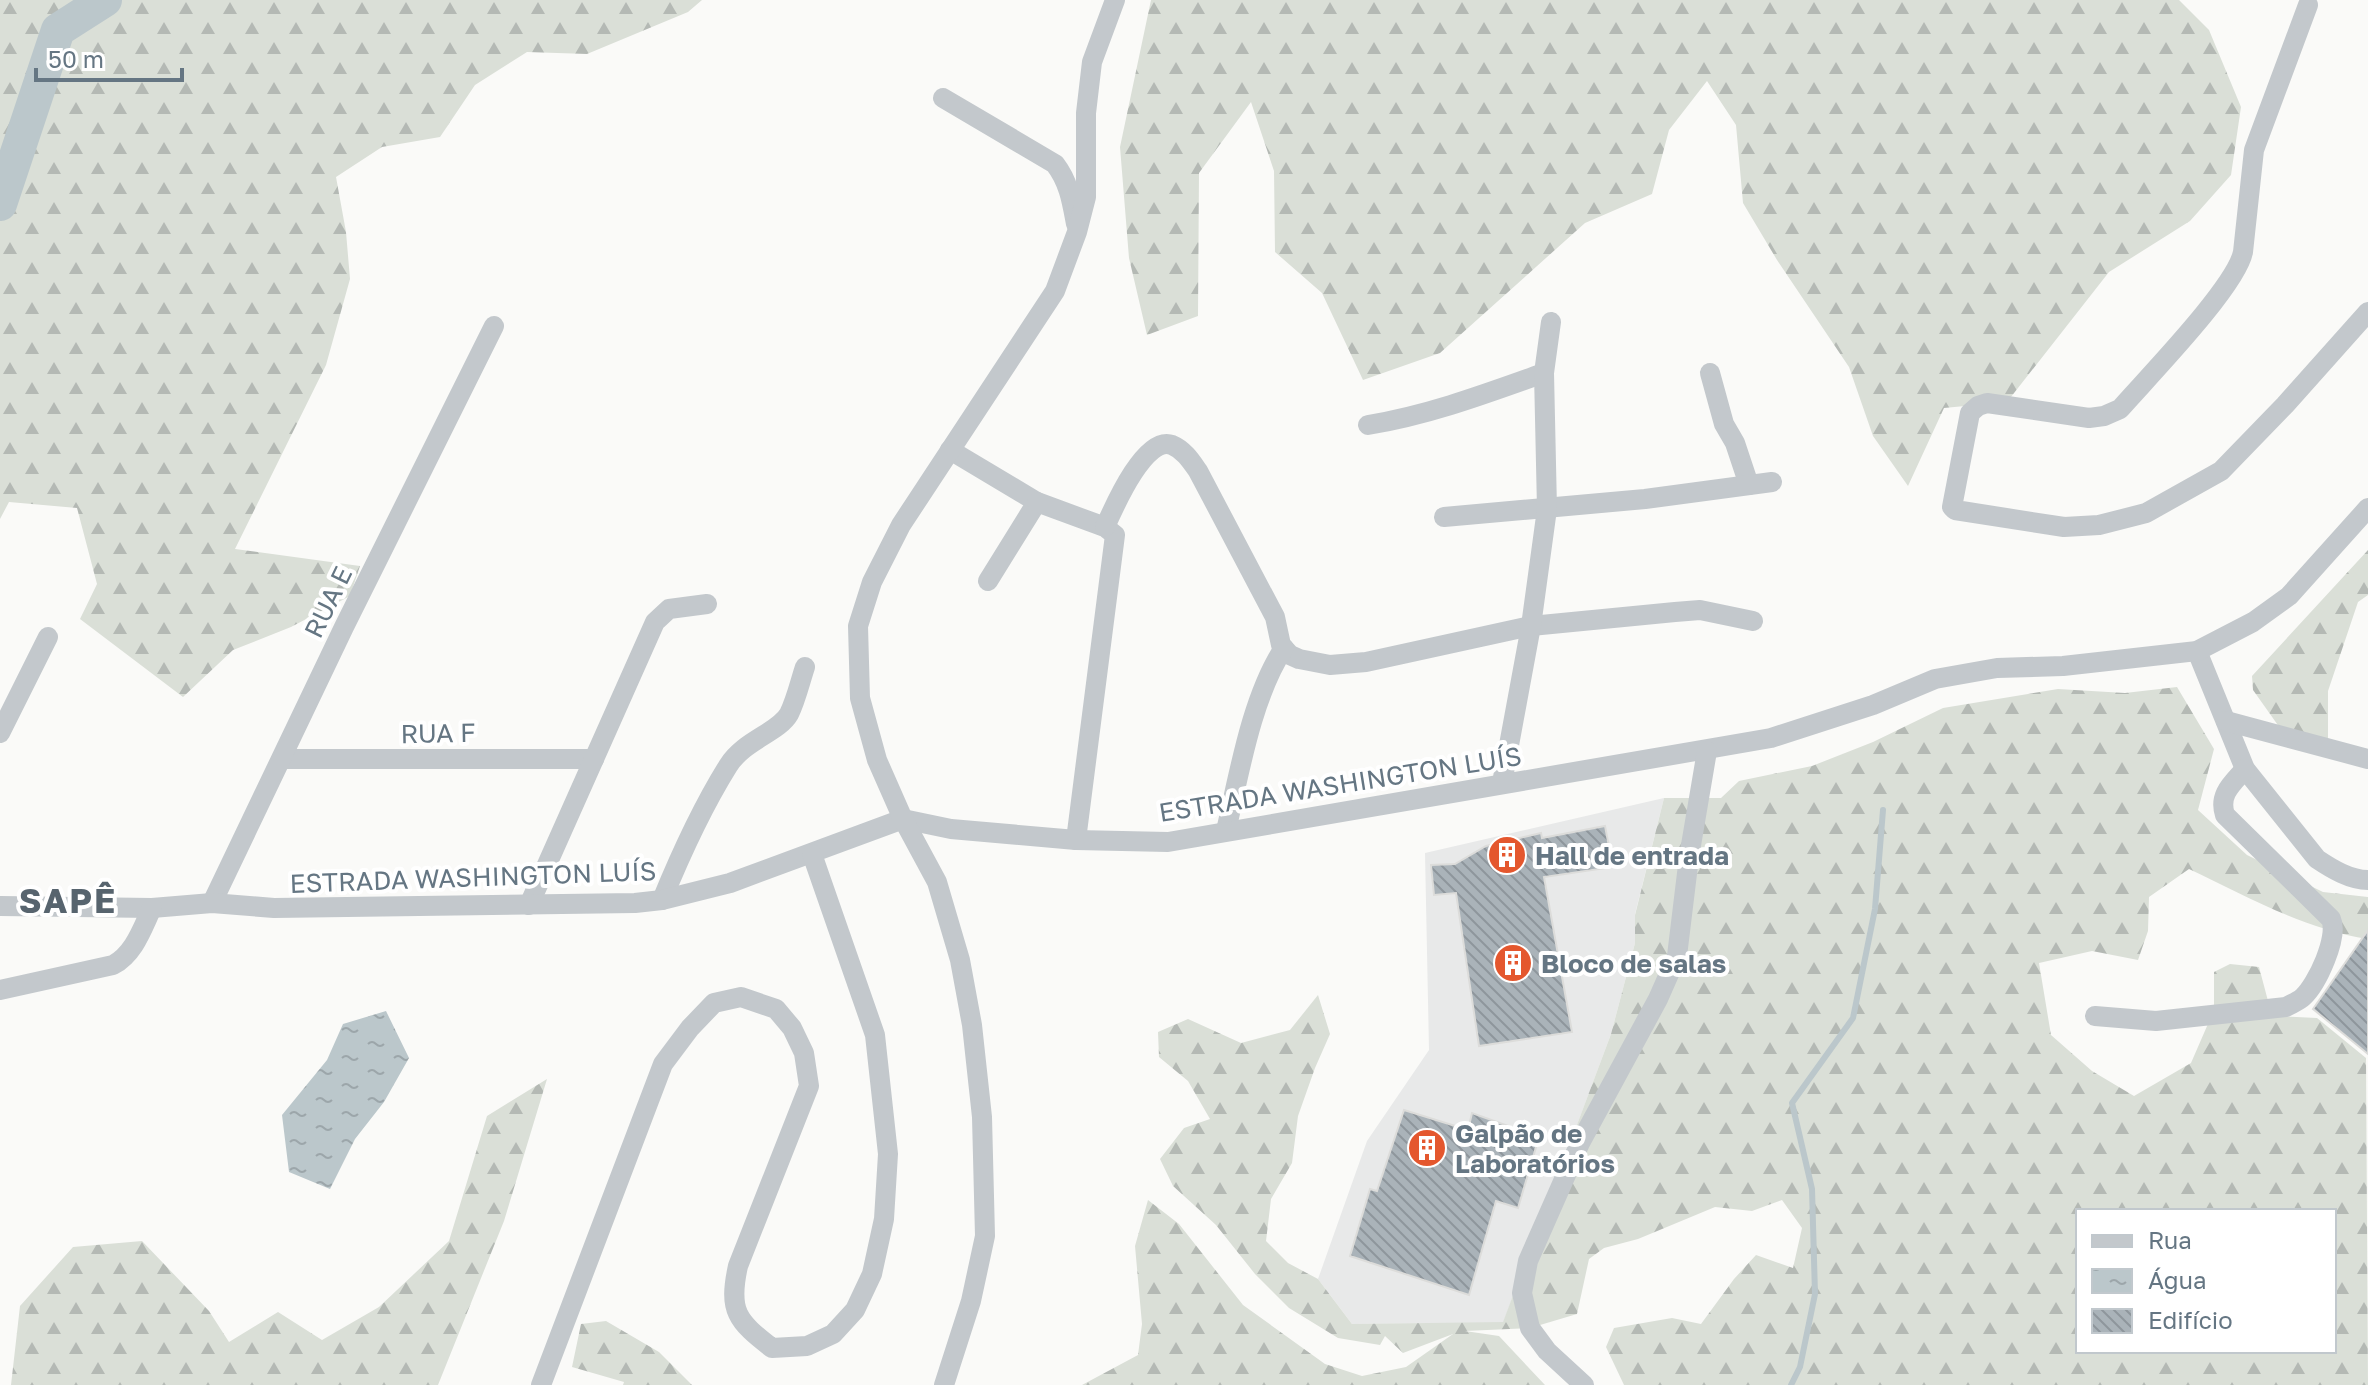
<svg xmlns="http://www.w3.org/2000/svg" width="2368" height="1385" font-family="'Golos Text',sans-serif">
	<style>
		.built { fill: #e8e9e9 }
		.forest { fill: url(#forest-firs); fill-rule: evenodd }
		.water { fill: url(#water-ripples) }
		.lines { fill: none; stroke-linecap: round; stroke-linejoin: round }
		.stream { stroke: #bbc7cb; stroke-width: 6 }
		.river { stroke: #bbc7cb; stroke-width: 34 }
		.building { fill: url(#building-back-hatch); stroke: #dcdcda; stroke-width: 2 }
		.minor { stroke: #c3c8cc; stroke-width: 20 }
		.labels { text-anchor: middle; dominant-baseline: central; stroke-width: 8; stroke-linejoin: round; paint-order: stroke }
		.street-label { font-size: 26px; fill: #657683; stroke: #fff }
		.poi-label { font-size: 26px; font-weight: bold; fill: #657683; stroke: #fff; text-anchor: start }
		.district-label { font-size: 34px; font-weight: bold; letter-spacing: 2px; fill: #57646e; stroke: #fff }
	</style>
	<defs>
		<pattern id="forest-firs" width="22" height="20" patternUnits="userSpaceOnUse" patternTransform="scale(2)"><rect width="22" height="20" fill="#dadfd7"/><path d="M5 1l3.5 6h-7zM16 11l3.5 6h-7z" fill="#b4b9b4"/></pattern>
		<pattern id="water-ripples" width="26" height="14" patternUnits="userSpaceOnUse" patternTransform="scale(2)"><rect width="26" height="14" fill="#bbc7cb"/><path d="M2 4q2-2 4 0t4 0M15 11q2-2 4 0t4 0" fill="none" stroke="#9ca6aa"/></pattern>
		<pattern id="building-back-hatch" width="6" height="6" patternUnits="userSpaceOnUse" patternTransform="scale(2)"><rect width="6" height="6" fill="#aab3b9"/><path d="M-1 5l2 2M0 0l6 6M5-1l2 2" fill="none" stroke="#8e969c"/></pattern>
	</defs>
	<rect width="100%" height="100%" fill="#fafaf8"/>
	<path class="built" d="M1664 798 1635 914V943L1611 1034 1503 1323 1352 1324 1318 1279 1367 1141 1429 1050 1425 853Z"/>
	<g class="forest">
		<path d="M0 0H702L688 12 587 54 527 52 475 85 440 137 382 147 336 177 346 232 350 279 326 365 235 549 360 566 350 596 291 627 233 650 183 697 80 619 97 584 77 508 9 502 0 519Z"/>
		<path d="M1151 0H2179L2209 30 2241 107 2231 175 2190 221 2109 272 2007 402 1944 408 1908 486 1873 436 1849 367 1777 260 1743 203 1736 125 1707 81 1669 130 1652 194 1585 223 1440 353 1363 380 1322 293 1275 252 1274 171 1251 102 1199 173 1198 316 1147 335 1129 258 1120 147Z"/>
		<path d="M2368 550V595L2358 602 2328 691V746L2287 738 2253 690 2252 676Z"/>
		<path d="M2177 687 2214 749 2198 810 2247 855 2323 892 2368 897V939C2304 929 2246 896 2189 869L2149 897 2148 931 2138 960 2092 951 2039 963 2051 1035 2092 1071 2134 1096 2191 1063 2214 1010V972L2230 964 2259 967 2272 1016 2317 1018 2366 1058 2368 1385H1624L1606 1347 1614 1328 1672 1318 1701 1324 1734 1279 1756 1255 1793 1268 1802 1228 1782 1200 1752 1211 1715 1207 1638 1239 1604 1248 1589 1259 1577 1314 1530 1328 1465 1331 1499 1336 1545 1385H1082L1138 1355 1142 1324 1135 1246 1148 1200 1179 1224 1243 1305 1325 1364 1362 1376 1406 1367 1453 1334 1403 1353 1385 1336 1380 1345 1338 1338 1289 1308 1255 1274 1216 1225 1173 1186 1160 1159 1184 1128 1210 1119 1188 1081 1159 1057 1158 1032 1188 1019 1241 1043 1290 1030 1318 995 1330 1034 1315 1068 1298 1116 1292 1163 1271 1199 1266 1241 1288 1263 1318 1279 1352 1324 1503 1322 1611 1034 1635 943V915L1664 798H1721L1739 781 1812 766 1873 742 1943 708 2058 689 2125 693ZM2078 1211H2334V1351H2078Z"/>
		<path d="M547 1079 504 1221 438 1385H11L20 1306 73 1247 142 1241 209 1311 229 1342 278 1312 322 1340 379 1307 449 1241 487 1116Z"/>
		<path d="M606 1321 659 1352 692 1385H623L624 1382 572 1367 581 1324Z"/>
	</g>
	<path class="water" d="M386 1011 409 1058 384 1102 355 1139 330 1189 289 1172 282 1115 327 1060 343 1024Z"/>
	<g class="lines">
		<path class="stream" d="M1791 1385 1800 1367 1815 1294 1812 1189 1792 1103 1853 1018 1875 909 1883 810"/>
		<path class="river" d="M0 204 58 30 105 0"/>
	</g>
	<g class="building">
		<path d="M1605 826 1613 867 1544 877 1572 1032 1479 1046 1456 893 1434 895 1431 865 1455 864 1486 846 1541 833 1542 838Z"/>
		<path d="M2368 930V1054L2313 1009Z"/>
		<path d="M1404 1110 1468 1130 1472 1113 1539 1137 1518 1208 1496 1201 1469 1295 1350 1256 1370 1189 1377 1191Z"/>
	</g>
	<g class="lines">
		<g class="minor">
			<path d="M2308 5 2254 150 2243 252C2236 287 2147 378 2120 409L2104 416 2089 418 1987 403 1978 406 1970 413 1952 507 1955 510 2064 527 2099 525 2146 513 2221 471 2285 405 2368 312"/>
			<path d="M943 98 1055 164C1069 182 1072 202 1076 224"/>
			<path d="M1710 373 1724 424 1735 443 1749 485"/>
			<path d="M1368 425C1429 415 1485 394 1544 373"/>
			<path d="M950 450 1037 502 988 581"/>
			<path d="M1037 502 1105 527 1115 535 1076 840"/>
			<path d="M1444 517 1645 499 1772 482"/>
			<path d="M1105 527C1114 507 1145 435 1172 445 1184 450 1191 461 1198 471L1275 617 1281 645 1290 655 1299 659 1330 665 1366 662 1531 626 1675 612 1700 610 1753 621"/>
			<path d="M2197 651 2245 769 2317 859C2332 869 2350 880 2368 880"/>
			<path d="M2226 721 2368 759"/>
			<path d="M0 733 48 637"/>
			<path d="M282 759H594"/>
			<path d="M1502 783 1531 626 1547 509 1544 373 1551 322"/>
			<path d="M1226 831C1239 774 1252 696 1284 648"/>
			<path d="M662 900C680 856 703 806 728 766 744 740 778 733 789 714 796 700 800 682 805 667"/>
			<path d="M212 903 344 627 494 326"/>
			<path d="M529 905 655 622 669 609 707 604"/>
			<path d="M0 906 152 908 212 903 274 908 635 903 662 900 730 883 903 819 951 829 1076 840 1168 842 1771 738 1873 705 1935 679 1997 668 2063 666 2197 651 2253 622 2289 596 2368 508"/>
			<path d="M0 990 113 965C134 954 142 929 152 908"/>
			<path d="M2095 1016 2156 1021 2286 1007C2291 1004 2299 1001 2303 997 2317 984 2339 937 2331 919L2225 815C2218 794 2233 783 2245 769"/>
			<path d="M541 1385 663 1064 690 1028 714 1003 741 997 776 1009 792 1028 804 1053 809 1086 738 1266C728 1311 737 1321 772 1348L807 1346 833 1334 855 1310 872 1274 884 1219 888 1154 875 1035 812 854"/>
			<path d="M944 1385 971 1301 985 1236 982 1117 972 1025 960 960 937 882 903 819 877 760 860 698 858 626 872 582 901 525 1055 291 1077 232 1086 197V113L1092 62 1115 0"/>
			<path d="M1584 1385 1547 1351 1530 1328 1522 1293 1528 1261 1580 1143 1658 999 1677 956 1689 857 1707 751"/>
		</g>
	</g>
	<defs>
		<symbol id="building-disc" viewBox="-11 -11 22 22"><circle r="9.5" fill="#e4572e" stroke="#fff"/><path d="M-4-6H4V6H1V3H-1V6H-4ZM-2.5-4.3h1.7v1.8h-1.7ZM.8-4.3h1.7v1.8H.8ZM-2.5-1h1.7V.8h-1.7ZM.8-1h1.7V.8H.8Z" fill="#fff"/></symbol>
	</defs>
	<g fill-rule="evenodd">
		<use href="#building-disc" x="1485" y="833" width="44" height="44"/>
		<use href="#building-disc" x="1491" y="941" width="44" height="44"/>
		<use href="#building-disc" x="1405" y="1126" width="44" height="44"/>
	</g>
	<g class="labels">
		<g class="street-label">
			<text transform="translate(328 602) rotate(-64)">RUA E</text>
			<text transform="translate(438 733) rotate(-1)">RUA F</text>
			<text transform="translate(1340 784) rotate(-9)">ESTRADA WASHINGTON LUÍS</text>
			<text transform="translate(473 877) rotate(-2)">ESTRADA WASHINGTON LUÍS</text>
		</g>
		<g class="poi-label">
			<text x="1535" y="855">Hall de entrada</text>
			<text x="1541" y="963">Bloco de salas</text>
			<text x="1455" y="1133">Galpão de<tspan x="1455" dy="30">Laboratórios</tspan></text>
		</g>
		<g class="district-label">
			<text x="68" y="900">SAPÊ</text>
		</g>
	</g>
	<rect x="2076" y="1209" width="260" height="144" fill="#ffffff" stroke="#c1c8cd" stroke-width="2"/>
	<rect x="2092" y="1235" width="40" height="12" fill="#c3c8cc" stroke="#c1c8cd" stroke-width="2"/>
	<text x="2148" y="1249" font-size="24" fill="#657683">Rua</text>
	<rect x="2092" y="1269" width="40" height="24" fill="url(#water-ripples)" stroke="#c1c8cd" stroke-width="2"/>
	<text x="2148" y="1289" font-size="24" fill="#657683">Água</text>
	<rect x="2092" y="1309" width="40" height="24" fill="url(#building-back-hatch)" stroke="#c1c8cd" stroke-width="2"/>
	<text x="2148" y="1329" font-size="24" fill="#657683">Edifício</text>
	<path d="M36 68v12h146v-12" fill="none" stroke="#657683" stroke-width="4"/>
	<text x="48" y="68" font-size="24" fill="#657683" stroke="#ffffff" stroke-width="6" paint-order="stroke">50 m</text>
</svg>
